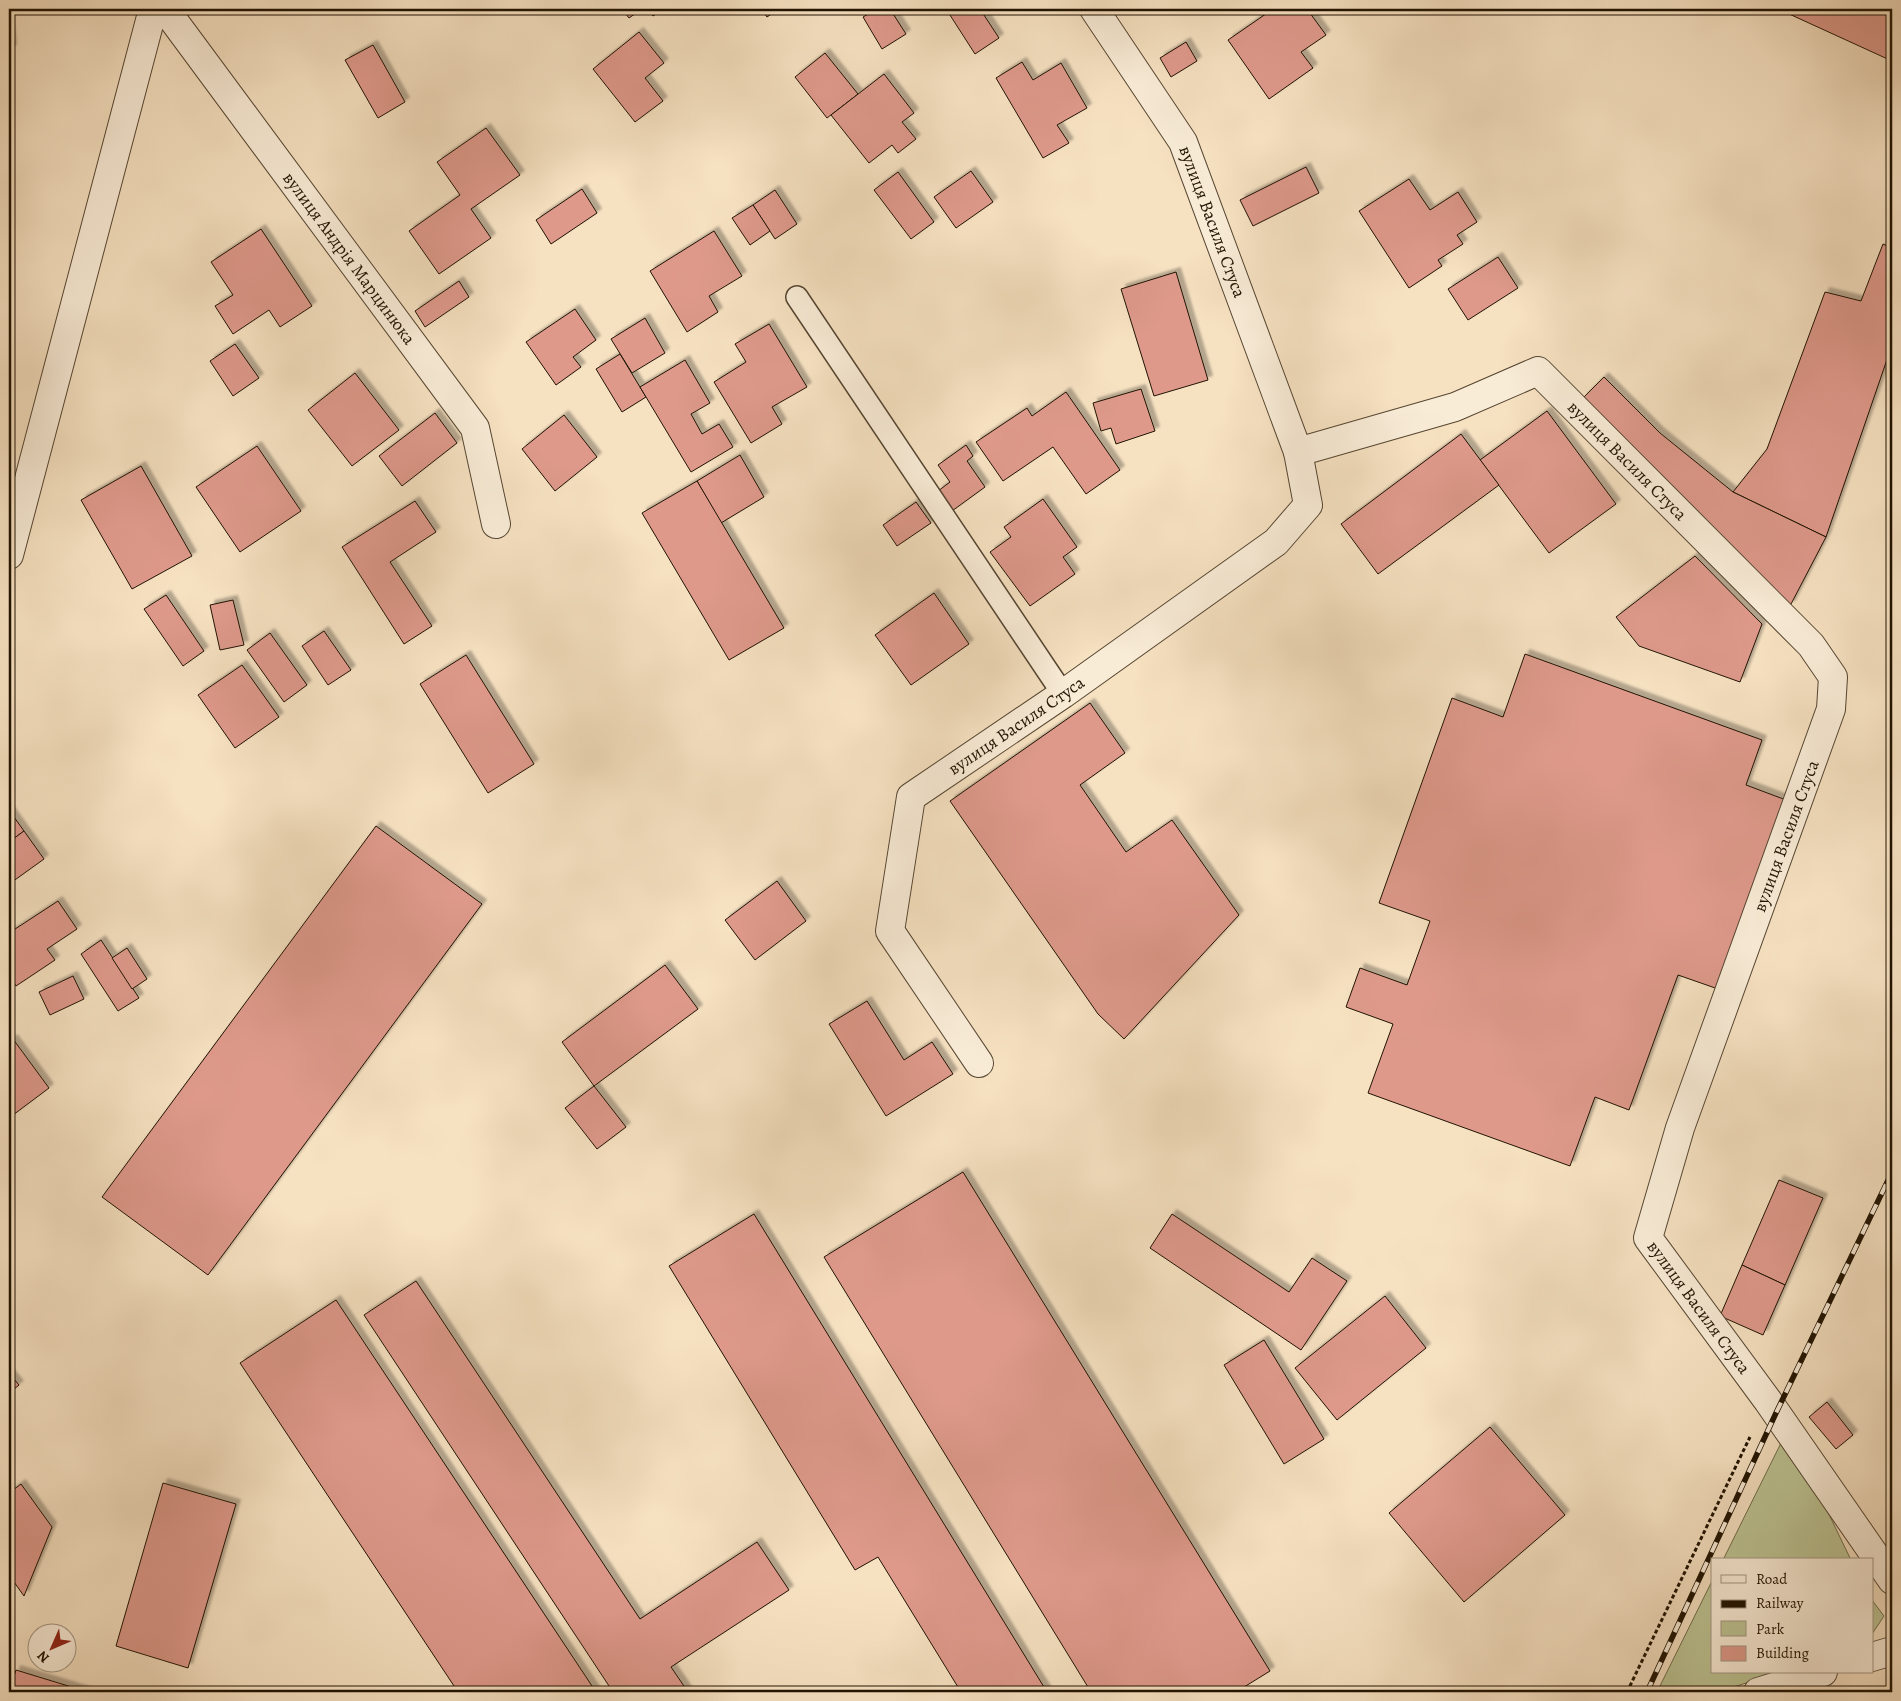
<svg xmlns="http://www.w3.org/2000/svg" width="1901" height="1701" font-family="Alegreya,serif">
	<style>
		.green { fill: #bcc393; stroke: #6e6b4a }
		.building { fill: #de998b; stroke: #201302; filter: url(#shadow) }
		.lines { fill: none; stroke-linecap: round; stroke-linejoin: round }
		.lane-casing { stroke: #564632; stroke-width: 24 }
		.street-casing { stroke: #564632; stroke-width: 30 }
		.path { stroke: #201302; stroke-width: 3; stroke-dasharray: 4 2.5; stroke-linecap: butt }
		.lane { stroke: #f9ecd7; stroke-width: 21 }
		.street { stroke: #f9ecd7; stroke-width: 28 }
		.rail-casing { stroke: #201302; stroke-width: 5.5 }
		.rail { stroke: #f9ecd7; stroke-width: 4; stroke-dasharray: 11; stroke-linecap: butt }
		.labels { text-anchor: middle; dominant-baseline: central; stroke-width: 5; stroke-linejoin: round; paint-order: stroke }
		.street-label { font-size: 18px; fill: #201302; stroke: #f9ecd7 }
	</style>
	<defs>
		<filter id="shadow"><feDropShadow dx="4.5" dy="-4.5" stdDeviation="1" flood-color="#0004"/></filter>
	</defs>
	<rect width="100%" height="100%" fill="#f6e1c1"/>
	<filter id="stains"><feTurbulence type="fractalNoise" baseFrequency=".004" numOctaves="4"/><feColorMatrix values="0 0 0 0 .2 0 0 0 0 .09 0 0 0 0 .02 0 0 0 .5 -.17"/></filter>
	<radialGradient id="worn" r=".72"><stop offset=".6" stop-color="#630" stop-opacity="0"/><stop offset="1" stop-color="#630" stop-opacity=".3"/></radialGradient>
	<g class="green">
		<path d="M1781 1443 1823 1502 1851 1560H1723Z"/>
		<path d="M1712 1581V1672H1779L1719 1692H1657Z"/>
		<path d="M1872 1600 1884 1616 1872 1634Z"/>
	</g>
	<g class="building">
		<path d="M622 9H642L629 18Z"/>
		<path d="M647 9H664L653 16Z"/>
		<path d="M761 9H779L767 17Z"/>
		<path d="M877 9H890L906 34 882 49 863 17Z"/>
		<path d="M953 9H980L999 38 975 54 948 12Z"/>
		<path d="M1273 9H1307L1326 35 1301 52 1313 68 1269 99 1228 40Z"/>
		<path d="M1788 9H1892V61L1787 13Z"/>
		<path d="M9 23 12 49 9 50Z"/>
		<path d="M639 32 664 63 645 78 663 101 635 122 593 69Z"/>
		<path d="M1186 42 1197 61 1171 77 1160 58Z"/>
		<path d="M373 45 405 102 378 118 345 60Z"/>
		<path d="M825 53 858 94 827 118 795 77Z"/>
		<path d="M1022 62 1033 80 1061 63 1087 108 1057 125 1069 143 1043 158 996 78Z"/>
		<path d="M884 74 914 113 902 122 916 139 898 153 892 145 869 163 831 115Z"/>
		<path d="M486 128 520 175 471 209 491 238 439 274 409 231 460 195 437 162Z"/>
		<path d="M1306 167 1319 193 1253 226 1240 200Z"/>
		<path d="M971 171 993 202 956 228 934 197Z"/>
		<path d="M898 172 934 222 911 239 874 190Z"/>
		<path d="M1409 179 1430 210 1458 192 1477 222 1457 235 1463 244 1438 260 1442 266 1409 288 1359 211Z"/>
		<path d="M582 189 597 213 551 244 536 220Z"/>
		<path d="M775 190 797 224 775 239 753 205Z"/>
		<path d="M753 205 770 231 750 245 732 218Z"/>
		<path d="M261 229 312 306 280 327 269 310 233 334 215 306 233 295 211 262Z"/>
		<path d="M714 231 742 276 709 296 718 312 687 332 650 271Z"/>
		<path d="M1883 244 1892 248V345L1826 537 1733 492 1767 449 1825 292 1861 301Z"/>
		<path d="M1498 257 1518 288 1468 320 1448 289Z"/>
		<path d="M1176 272 1208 380 1154 396 1121 289Z"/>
		<path d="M459 281 469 297 425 327 415 311Z"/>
		<path d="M575 309 596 340 573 357 581 367 556 385 526 342Z"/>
		<path d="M645 318 665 353 632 373 611 339Z"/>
		<path d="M769 324 807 387 772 407 782 424 751 443 714 382 746 362 735 344Z"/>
		<path d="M235 344 259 378 233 396 210 361Z"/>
		<path d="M620 354 646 397 622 412 596 369Z"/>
		<path d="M685 360 710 403 691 414 702 434 719 424 733 447 691 472 640 387Z"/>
		<path d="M355 373 399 430 352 466 308 410Z"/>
		<path d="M1604 377 1660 433 1733 492 1826 537 1790 606 1583 398Z"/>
		<path d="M1141 389 1155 431 1116 444 1111 428 1101 431 1093 403Z"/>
		<path d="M1066 392 1120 470 1086 494 1053 447 1003 481 976 442 1027 408 1032 416Z"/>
		<path d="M1547 411 1616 504 1549 553 1480 460Z"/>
		<path d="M435 413 457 443 402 486 379 456Z"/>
		<path d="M564 415 597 457 555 491 522 449Z"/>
		<path d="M1461 434 1499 485 1378 574 1341 524Z"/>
		<path d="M966 445 973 456 967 461 985 487 952 511 938 491 950 482 938 465Z"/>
		<path d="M257 446 301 511 240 552 196 487Z"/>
		<path d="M740 455 764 497 721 523 697 481Z"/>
		<path d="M141 466 192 556 132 589 81 500Z"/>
		<path d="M697 481 784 628 729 660 642 513Z"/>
		<path d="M1043 499 1077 547 1063 557 1075 574 1030 606 990 552 1011 537 1004 527Z"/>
		<path d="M415 501 436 532 390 562 432 626 404 644 342 547Z"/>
		<path d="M916 502 931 523 897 546 883 525Z"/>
		<path d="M1695 556 1762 624 1740 682 1639 646 1616 617Z"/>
		<path d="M934 593 969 644 911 685 875 635Z"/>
		<path d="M166 595 204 651 183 666 144 609Z"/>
		<path d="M233 600 244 645 220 650 210 605Z"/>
		<path d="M324 631 351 670 328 685 302 646Z"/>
		<path d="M270 633 307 685 284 702 247 650Z"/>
		<path d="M1525 654 1762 740 1746 785 1786 800 1718 989 1678 975 1629 1110 1595 1097 1570 1166 1368 1093 1393 1024 1346 1007 1360 968 1407 985 1430 921 1379 903 1452 698 1503 717Z"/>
		<path d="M466 655 534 764 488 793 420 684Z"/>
		<path d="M242 665 279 717 235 748 198 695Z"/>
		<path d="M1090 703 1125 753 1080 785 1126 852 1172 820 1239 915 1124 1039 1098 1014 950 801Z"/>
		<path d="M9 810 24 831 9 842Z"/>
		<path d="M376 826 482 904 208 1275 102 1197Z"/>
		<path d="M24 831 44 859 12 882 9 877V842Z"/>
		<path d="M777 881 806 921 755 960 725 920Z"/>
		<path d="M58 901 77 929 47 949 55 960 16 986 9 975V933Z"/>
		<path d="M101 940 139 998 118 1011 81 954Z"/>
		<path d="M127 948 147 979 132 989 112 958Z"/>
		<path d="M665 965 698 1009 594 1086 562 1042Z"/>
		<path d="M73 976 84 999 50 1015 39 992Z"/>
		<path d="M867 1001 904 1060 932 1042 953 1074 886 1116 829 1024Z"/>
		<path d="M13 1039 49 1088 9 1118V1042Z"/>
		<path d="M594 1086 626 1127 597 1149 565 1108Z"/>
		<path d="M963 1172 1270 1671 1236 1692H1091L824 1257Z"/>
		<path d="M1779 1180 1823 1198 1785 1285 1742 1265Z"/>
		<path d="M754 1214 1047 1692H961L878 1557 855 1570 669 1266Z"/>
		<path d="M1172 1214 1289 1292 1312 1258 1347 1281 1301 1350 1150 1248Z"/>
		<path d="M1742 1265 1785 1285 1763 1335 1720 1316Z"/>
		<path d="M416 1281 640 1619 757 1542 789 1590 671 1667 688 1692H613L364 1315Z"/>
		<path d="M1385 1296 1426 1348 1337 1420 1295 1368Z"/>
		<path d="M336 1300 596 1692H458L240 1363Z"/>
		<path d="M1264 1340 1324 1439 1284 1464 1224 1365Z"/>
		<path d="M9 1373 19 1385 9 1393Z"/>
		<path d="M1827 1402 1853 1435 1836 1449 1809 1417Z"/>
		<path d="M1490 1427 1565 1515 1464 1602 1389 1513Z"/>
		<path d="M163 1483 236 1504 188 1668 116 1646Z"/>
		<path d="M21 1484 52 1527 24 1596 9 1575V1493Z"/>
		<path d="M16 1670 88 1692H9Z"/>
	</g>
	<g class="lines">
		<defs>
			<path id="lane" d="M797 297 1063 694"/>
			<g id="street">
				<path id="s1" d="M165 9 475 428 496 524"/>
				<path id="s2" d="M1094 9 1183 142 1298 452 1455 407 1538 371 1811 645 1833 677 1831 709 1680 1128 1648 1238 1768 1401 1892 1580"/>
				<path d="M9 555 153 9"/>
				<path id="s3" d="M979 1063 890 931 911 797 1063 694 1276 542 1308 505 1298 452"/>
				<path d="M1872 1657 1892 1651"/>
				<path d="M1758 1692 1823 1672"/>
			</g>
		</defs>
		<use href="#lane" class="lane-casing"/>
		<use href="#street" class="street-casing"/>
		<path class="path" d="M1627 1692 1750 1437"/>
		<use href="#lane" class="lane"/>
		<use href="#street" class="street"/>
		<defs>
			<path id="rail" d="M1647 1692 1776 1413 1892 1172"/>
		</defs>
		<use href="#rail" class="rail-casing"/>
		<use href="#rail" class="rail"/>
	</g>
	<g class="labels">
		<g class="street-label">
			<text stroke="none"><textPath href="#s2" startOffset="245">вулиця Василя Стуса</textPath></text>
			<text stroke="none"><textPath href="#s1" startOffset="310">вулиця Андрія Марцинюка</textPath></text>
			<text stroke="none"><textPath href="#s2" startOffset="871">вулиця Василя Стуса</textPath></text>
			<text stroke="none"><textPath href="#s3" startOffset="422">вулиця Василя Стуса</textPath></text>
			<text transform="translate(1786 836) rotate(-70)">вулиця Василя Стуса</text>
			<text stroke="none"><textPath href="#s2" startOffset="1848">вулиця Василя Стуса</textPath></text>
		</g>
	</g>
	<rect width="1901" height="1701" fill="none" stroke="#f6e1c1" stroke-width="30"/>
	<rect x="10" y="10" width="1881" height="1681" fill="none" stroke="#201302" stroke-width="2.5"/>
	<rect x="15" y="15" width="1871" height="1671" fill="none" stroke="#201302"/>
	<rect x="1711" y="1558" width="162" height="115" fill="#f9ecd7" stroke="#a29582"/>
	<rect x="1721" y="1575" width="25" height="8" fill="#f9ecd7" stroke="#a29582"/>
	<text x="1756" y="1584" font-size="15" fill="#201302">Road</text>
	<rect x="1721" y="1600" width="25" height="8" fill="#201302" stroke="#a29582"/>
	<text x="1756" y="1608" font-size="15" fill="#201302">Railway</text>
	<rect x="1721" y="1621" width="25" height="15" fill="#bcc393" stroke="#a29582"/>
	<text x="1756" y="1634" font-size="15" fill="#201302">Park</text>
	<rect x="1721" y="1646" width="25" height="15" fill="#de998b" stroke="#a29582"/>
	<text x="1756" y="1658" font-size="15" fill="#201302">Building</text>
	<g transform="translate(52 1648) rotate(225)"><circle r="24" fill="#f9ecd7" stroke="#a29582"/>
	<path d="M0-4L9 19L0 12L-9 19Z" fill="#8f2418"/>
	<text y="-8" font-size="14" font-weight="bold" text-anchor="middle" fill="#201302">N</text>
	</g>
	<rect width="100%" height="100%" filter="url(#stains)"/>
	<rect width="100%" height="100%" fill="url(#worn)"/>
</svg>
